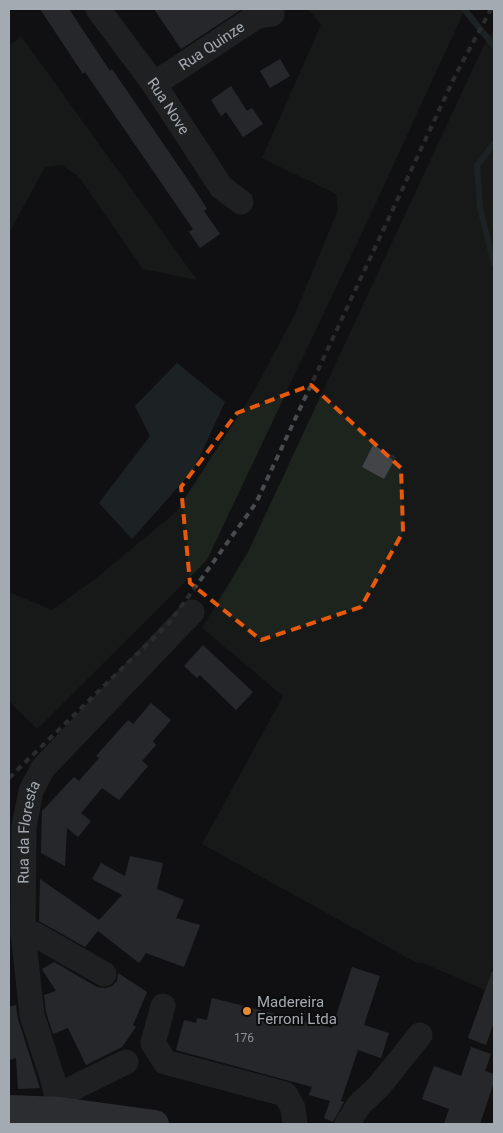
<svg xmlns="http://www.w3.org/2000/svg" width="503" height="1133" font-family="Roboto,sans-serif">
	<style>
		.green { fill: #1d241d }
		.water { fill: #2b3539 }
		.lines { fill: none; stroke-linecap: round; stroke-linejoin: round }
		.stream { stroke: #2b3539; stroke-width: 6 }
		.building { fill: #424448 }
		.minor { stroke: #323336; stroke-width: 25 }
		.major { stroke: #4e5155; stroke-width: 28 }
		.rail { stroke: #494c4f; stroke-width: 4; stroke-dasharray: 6 5; stroke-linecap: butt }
		.marked { fill: none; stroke: #e8590c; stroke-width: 4; stroke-dasharray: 10 6; stroke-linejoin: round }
		.poi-dot { fill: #e48b36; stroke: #0c0c0d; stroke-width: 2 }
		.labels { text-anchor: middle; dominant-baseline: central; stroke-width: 4; stroke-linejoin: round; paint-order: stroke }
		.number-label { font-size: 12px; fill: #8b9098 }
		.street-label { font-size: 15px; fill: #a3aab2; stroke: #0c0c0d }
		.poi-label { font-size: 15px; fill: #a3aab2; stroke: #0c0c0d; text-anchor: start }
	</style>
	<rect width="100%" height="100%" fill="#101112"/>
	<g class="green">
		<path d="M308 9H465L375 205 207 560 37 729 9 701V592L52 610 94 580 176 512 253 393 294 316 338 210 336 194 262 158 321 25Z"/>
		<path d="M494 30V963L485 990 421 962 417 963 202 844 283 696 202 628 248 552 484 45Z"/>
		<path d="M21 36 197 280 143 269 79 177 62 165 45 167 9 233V46Z"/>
	</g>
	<path class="water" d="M177 363 225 402 194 469 132 539 99 503 150 436 135 406Z"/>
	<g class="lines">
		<g class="stream">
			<path d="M464 9 494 46"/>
			<path d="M494 143 477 166 480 208 494 264"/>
		</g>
	</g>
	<g class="building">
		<path d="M40 9H69L110 71 112 69 197 193 207 209 204 211 220 234 200 248 189 232 193 229 85 72 83 74Z"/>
		<path d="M154 9H242L181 49Z"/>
		<path d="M280 59 290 76 270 88 260 71Z"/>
		<path d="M231 86 247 111 252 108 263 124 243 137 226 112 221 116 211 100Z"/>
		<path d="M373 445 396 457 384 479 362 467Z"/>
		<path d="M203 645 253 692 236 710 200 675 197 678 184 666Z"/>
		<path d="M151 703 171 720 153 741 156 745 142 761 148 766 119 800 102 788 81 813 91 821 78 837 67 828 65 866 41 853 42 811 74 777 79 781 99 758 96 756 128 720 133 724Z"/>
		<path d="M130 856 163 863 157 889 184 900 176 918 200 925 184 967 146 953 139 963 98 931 85 947 39 921 40 879 99 920 122 895 92 879 101 863 125 876Z"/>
		<path d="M54 962 97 987 105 988 112 986 117 981 118 973 147 992 133 1025 136 1027 122 1047 86 1065 68 1028 53 1034 46 1012 44 995 56 991 42 969Z"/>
		<path d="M352 967 380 976 364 1025 389 1033 381 1058 358 1050 341 1101 344 1102 333 1122 324 1118 330 1101 309 1095 312 1087 176 1050 184 1020 196 1023 197 1018 207 1020 212 998 332 1028Z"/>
		<path d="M492 971 494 972V1022L486 1045 468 1038Z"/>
		<path d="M16 1005 18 1019 40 1088 18 1089 16 1058 9 1060V1007Z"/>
		<path d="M471 1047 491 1054 485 1071 494 1074V1082L480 1124H444L449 1109 422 1099 434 1066 461 1076Z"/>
	</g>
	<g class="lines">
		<g class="minor">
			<path id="s1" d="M98 9 154 84 221 187 241 202"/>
			<path id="s2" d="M154 84 257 16 272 14"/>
			<path d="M23 933 34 934 104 974"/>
			<path d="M163 1006 153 1043 165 1062 285 1094 293 1108 295 1124"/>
			<path d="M57 1096 126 1062"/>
			<path id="s3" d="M60 1111 53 1080 32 1015 23 933 24 827 31 791 43 768 192 612"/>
			<path d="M347 1124 359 1105 379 1086 420 1035"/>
		</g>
		<path class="major" d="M9 1109 60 1111 155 1124"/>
		<path class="rail" d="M9 778 170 622 256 503 456 74 491 9"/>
	</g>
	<path d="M0 0H503V1133H0ZM311 385 401 468 403 532 361 607 261 640 190 583 181 487 237 413Z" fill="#101112" fill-opacity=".55" fill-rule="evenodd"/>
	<path class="marked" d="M311 385 401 468 403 532 361 607 261 640 190 583 181 487 237 413Z"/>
	<circle class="poi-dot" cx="247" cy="1011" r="5"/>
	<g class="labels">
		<g class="number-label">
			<text x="244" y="1038">176</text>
		</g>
		<g class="street-label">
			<text stroke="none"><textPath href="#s2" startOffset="69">Rua Quinze</textPath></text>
			<text stroke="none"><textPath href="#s1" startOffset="120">Rua Nove</textPath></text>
			<text stroke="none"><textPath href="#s3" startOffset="284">Rua da Floresta</textPath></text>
		</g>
		<g class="poi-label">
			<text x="257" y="1002">Madereira<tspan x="257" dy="17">Ferroni Ltda</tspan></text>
		</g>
	</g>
	<rect width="503" height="1133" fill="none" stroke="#a3aab2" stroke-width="20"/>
</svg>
